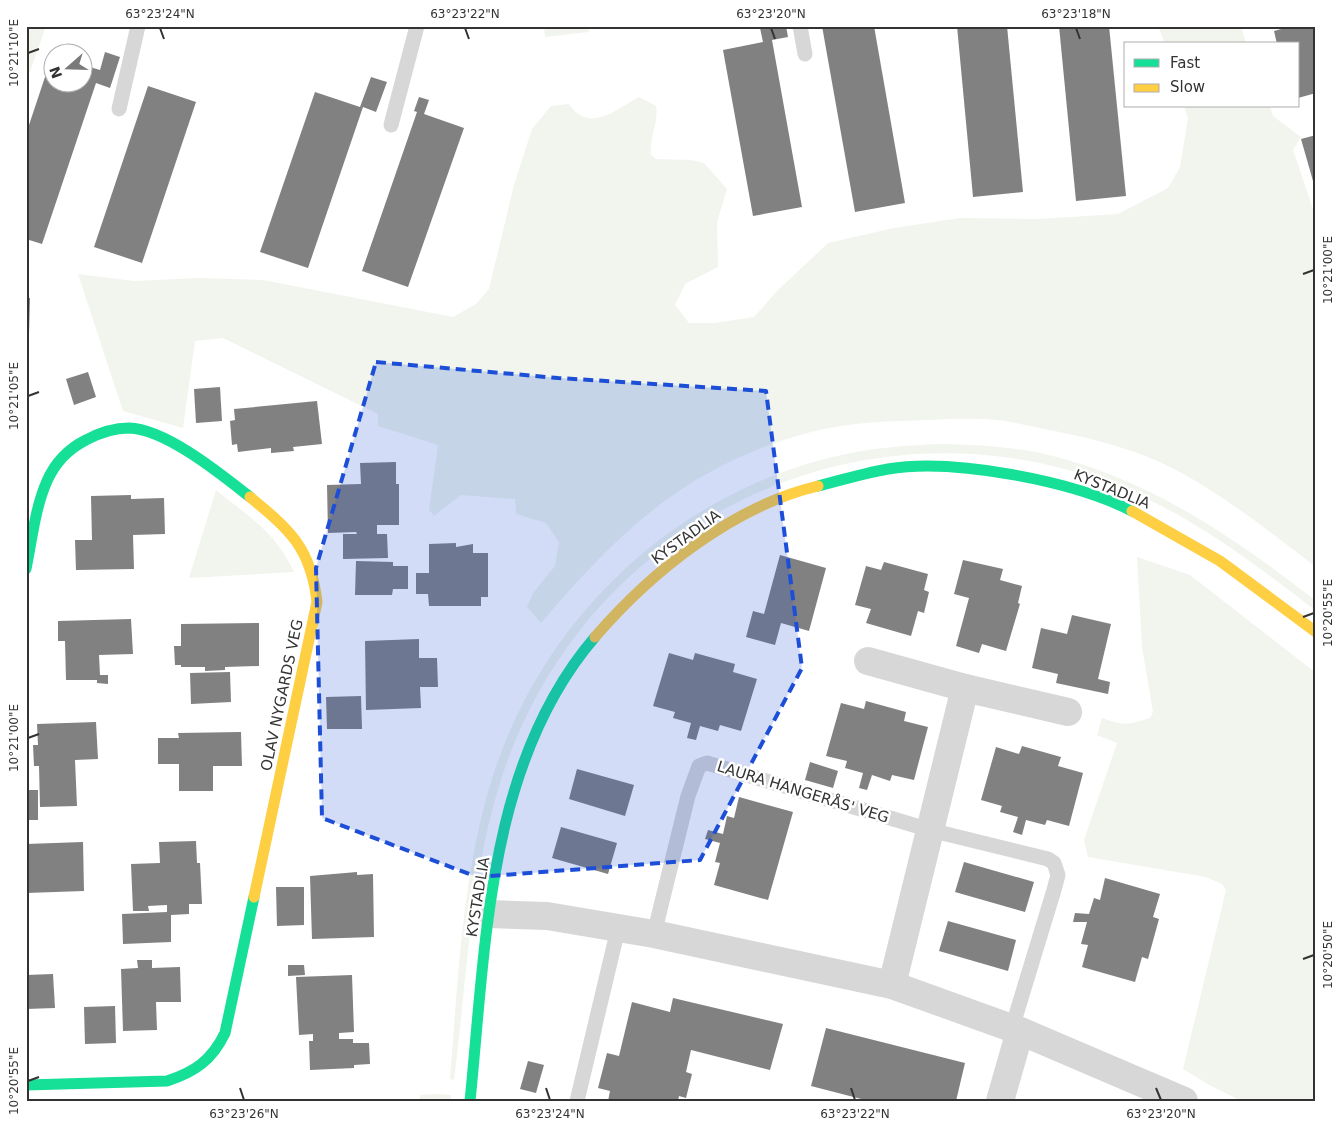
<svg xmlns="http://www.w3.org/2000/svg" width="1342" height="1127" font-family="'DejaVu Sans',sans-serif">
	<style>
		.green { fill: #f1f5ed }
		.building { fill: #818181 }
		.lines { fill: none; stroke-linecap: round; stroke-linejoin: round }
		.lane { stroke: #d7d7d7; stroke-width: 15 }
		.street { stroke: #d7d7d7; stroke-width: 28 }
		.fast { stroke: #16e098; stroke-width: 11 }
		.slow { stroke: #ffcf43; stroke-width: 11 }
		.marked { fill: #1d4ed8; fill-opacity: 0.2; stroke: #1d4ed8; stroke-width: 4; stroke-dasharray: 10 6; stroke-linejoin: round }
		.ticks { fill: none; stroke: #333; stroke-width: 2 }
		.labels { text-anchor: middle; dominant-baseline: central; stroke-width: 5; stroke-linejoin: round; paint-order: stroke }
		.street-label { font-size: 15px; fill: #333; stroke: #fff }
		.neatline { fill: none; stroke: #333; stroke-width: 2 }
		.ticks-label { font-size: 12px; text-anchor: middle; fill: #333 }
	</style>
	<rect width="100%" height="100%" fill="#fff"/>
	<g class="green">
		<path d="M26 26H46L26 83Z"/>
		<path d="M544 26H588L589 32 545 37Z"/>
		<path d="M1158 26H1241L1246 44H1165Z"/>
		<path d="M639 97 656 106C659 124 649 136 651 155L656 159 691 160 704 163 727 189 717 222 718 267 685 284 675 305 689 323H715L754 317 777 291 828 243 894 228 960 218 1039 219 1118 214 1168 188 1180 167 1188 118 1184 106H1270L1273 116 1301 137 1293 150 1316 218V567C1267 530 1217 489 1162 463 1123 445 1080 436 1039 428 1024 425 1010 421 995 420 974 418 951 419 929 420 891 421 852 422 815 431 774 441 733 458 696 480 635 517 587 569 541 623L527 607 533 593 555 566 559 542 546 523 516 514 515 499 461 495 434 516 429 510 438 445 378 426V414L223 338 195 341 183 428 123 411 78 274 134 281 199 278 263 280 453 317 476 304 489 289 514 185 532 129 551 106 569 104C589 134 615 110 639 97Z"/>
		<path d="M943 444C972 445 1001 446 1030 451 1139 472 1230 534 1316 601V611C1248 559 1180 506 1098 479 867 400 617 509 519 732 471 841 469 964 454 1080L450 1079C458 982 462 876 491 782 538 627 664 502 821 460 861 449 902 445 943 444Z"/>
		<path d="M216 490C249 517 275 531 294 572L189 578Z"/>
		<path d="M1137 557 1190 575 1316 673V1101H1242L1211 1086 1183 1069 1226 890 1222 884 1206 877 1088 857 1084 840 1117 743 1097 735 1102 718C1124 726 1128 725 1150 718L1153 712 1142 647Z"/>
		<path d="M437 1094 451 1095V1101H419L420 1095Z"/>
	</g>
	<g class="building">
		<path d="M771 26H786L788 37 772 40 802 207 753 216 723 50 763 42 760 28Z"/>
		<path d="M822 26H874L905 203 855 212Z"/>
		<path d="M957 26H1007L1023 192 973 197Z"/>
		<path d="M1059 26H1109L1126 196 1076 201Z"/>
		<path d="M1292 26H1316V93L1298 98V44H1277L1274 31Z"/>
		<path d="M105 52 120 57 110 88 96 83 42 244 26 239V134L48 68 52 69V82H82L90 67 100 70Z"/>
		<path d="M371 77 387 82 376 112 363 107 308 268 260 252 315 92 360 107Z"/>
		<path d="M148 86 196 102 142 263 94 247Z"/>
		<path d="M419 97 429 100 424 114 464 128 408 287 362 271 417 112 414 111Z"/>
		<path d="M1316 135V188H1315L1301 139Z"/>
		<path d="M26 298H30L29 334H26Z"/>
		<path d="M88 372 96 397 74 405 66 379Z"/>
		<path d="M220 387 222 421 196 423 194 389Z"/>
		<path d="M317 401 322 444 293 447 294 451 271 453V448L238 452 237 444 232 445 230 421 235 420 234 409Z"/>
		<path d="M396 462V484H399V525H377V534H387L388 558 343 559V534H357L356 532 328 533 327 485 361 484 360 463Z"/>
		<path d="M131 495V499L164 498 165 534 133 535 134 569 76 570 75 540H92L91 496Z"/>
		<path d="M456 543V547L473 544V553H488V597H481V606H429L428 594H416V573H429V544Z"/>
		<path d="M780 555 826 568 809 631 781 623 775 645 746 637 753 611 764 614Z"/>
		<path d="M963 560 1003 569 1000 580 1022 586 1018 603 1020 604 1006 651 982 644 979 653 956 646 969 598 954 594Z"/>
		<path d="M356 561 393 562V566H408V589H393L392 595H355Z"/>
		<path d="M884 562 928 574 924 590 929 592 924 613 918 611 911 636 866 623 871 609 855 605 866 566 881 570Z"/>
		<path d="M1072 615 1111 624 1098 679 1110 682 1108 694 1056 683 1058 674 1032 668 1041 628 1067 634Z"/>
		<path d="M131 619 133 654 99 655 100 675H108V684L97 683V680H66L65 641H58V621Z"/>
		<path d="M259 623V666L225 667V670L205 671V667H181V665H175L174 646H181V624Z"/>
		<path d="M419 639V658H437L438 687H420L421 708 366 710 365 641Z"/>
		<path d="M669 653 693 660 695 653 735 664 733 672 757 679 741 731 720 725 718 731 700 726 696 740 687 738 691 723 673 718 675 712 653 706Z"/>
		<path d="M230 672 231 702 191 704 190 673Z"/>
		<path d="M361 696 362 729H327L326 697Z"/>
		<path d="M866 701 906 712 904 721 928 727 914 780 892 775 890 781 872 775 867 790 859 788 863 773 845 768 847 761 826 756 841 703 864 709Z"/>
		<path d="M96 722 98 759 75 760 77 806 40 807 39 766H34L33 745H38L37 724Z"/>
		<path d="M241 732 242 766H213V791H179V764H158V738H179L178 733Z"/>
		<path d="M1022 746 1061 757 1058 766 1083 773 1069 826 1047 820 1045 825 1026 820 1022 835 1013 832 1018 817 1000 812 1002 806 981 800 996 747 1019 754Z"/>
		<path d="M810 762 838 771 833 788 805 780Z"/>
		<path d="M577 769 634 785 625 816 569 799Z"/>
		<rect x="26" y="790" width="12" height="30"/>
		<path d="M739 797 793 812 768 900 714 885 720 863 715 862 720 843 705 839 708 830 723 834 727 816 734 818Z"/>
		<path d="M561 827 617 843 608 874 552 858Z"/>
		<path d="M196 841 197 863H200L202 904H189V914L171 915V942L123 944 122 914 167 912V905L148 906 149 911H133L131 864 160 863 159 842Z"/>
		<path d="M83 842 84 891 26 893V844Z"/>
		<path d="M964 862 1034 882 1025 912 955 892Z"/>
		<path d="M357 872V875L373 874 374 937 312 939 310 876Z"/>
		<path d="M1105 878 1160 894 1153 917 1159 919 1148 959 1142 957 1135 982 1082 967 1088 945 1081 944 1087 922H1073L1075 913 1089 914 1094 898 1100 900Z"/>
		<path d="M276 887H304V925L277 926Z"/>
		<path d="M948 921 1016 940 1008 971 939 951Z"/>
		<path d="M137 960H152V968L180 967 181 1002H156L157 1030 123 1031 121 969 138 968Z"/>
		<path d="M288 965H304L305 975 288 976Z"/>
		<path d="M53 974 55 1008 26 1009V975Z"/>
		<path d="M352 975 354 1032 339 1033V1039H353V1043H369L370 1064 354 1065V1068L310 1070 309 1041H313V1034L299 1035 296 977Z"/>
		<path d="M673 998 783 1024 770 1070 691 1050 686 1072 692 1074 686 1098 679 1096 678 1101H608L610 1091 598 1088 607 1053 619 1056 632 1002 670 1012Z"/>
		<path d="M115 1006 116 1043 85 1044 84 1007Z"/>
		<path d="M826 1028 965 1063 956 1101H869L811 1086Z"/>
		<path d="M528 1061 544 1065 536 1093 520 1089Z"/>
	</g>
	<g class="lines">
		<g class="lane">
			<path d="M800 26 805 54"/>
			<path d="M119 109 138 26"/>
			<path d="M391 125 417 26"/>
			<path d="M654 934 688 796 699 766 707 763 930 830 1048 859 1054 863 1058 875 1054 890 1012 1028"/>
			<path d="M577 1101 618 929"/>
		</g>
		<g class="street">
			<path d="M868 661 965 688 1068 712"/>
			<path d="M489 914 547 916 654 934 892 985 1020 1031 1184 1101"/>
			<path d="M892 985 965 688"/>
			<path d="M1000 1101 1020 1031"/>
		</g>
		<g class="fast">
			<path d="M818 486C841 480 865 473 888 469 954 458 1073 481 1132 511"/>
			<path d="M26 569C32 540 35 508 47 481 55 463 68 449 86 440 99 433 115 428 129 428 166 429 222 475 250 497"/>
			<path d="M26 1085 167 1081C195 1072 212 1060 225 1033L254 897"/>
			<path d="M470 1101C486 944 487 763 595 637"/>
		</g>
		<g class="slow">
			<path d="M250 497C290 530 311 548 317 602L254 897"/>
			<path d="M1132 511 1220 561 1316 632"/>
			<path d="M595 637C651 572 733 506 818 486"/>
		</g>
	</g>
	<path class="marked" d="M376 362 558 378 766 391 802 668 700 860 477 877 322 818 316 568Z"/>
	<path class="ticks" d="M160 28 164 39M465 28 469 39M771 28 775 39M1076 28 1080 39M28 53 39 49M1303 274 1314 270M28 396 39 392M1303 617 1314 613M28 738 39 734M1303 959 1314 955M28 1081 39 1077M240 1088 244 1100M546 1088 550 1100M851 1088 855 1100M1156 1088 1161 1100"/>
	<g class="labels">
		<g class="street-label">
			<text transform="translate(1112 489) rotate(22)">KYSTADLIA</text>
			<text transform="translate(686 537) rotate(-36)">KYSTADLIA</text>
			<text transform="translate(282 695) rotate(-78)">OLAV NYGARDS VEG</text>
			<text transform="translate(803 792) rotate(17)">LAURA HANGERÅS' VEG</text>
			<text transform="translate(478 897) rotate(-81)">KYSTADLIA</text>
		</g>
	</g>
	<rect width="1342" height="1127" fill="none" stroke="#ffffff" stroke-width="55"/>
	<rect x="1124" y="42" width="175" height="65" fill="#ffffff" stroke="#adadad"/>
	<rect x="1134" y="59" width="25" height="8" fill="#16e098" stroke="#adadad"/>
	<text x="1170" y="68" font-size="15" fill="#333333">Fast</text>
	<rect x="1134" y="84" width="25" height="8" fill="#ffcf43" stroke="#adadad"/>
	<text x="1170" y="92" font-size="15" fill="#333333">Slow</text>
	<g transform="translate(68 68) rotate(250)"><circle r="24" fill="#ffffff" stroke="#adadad"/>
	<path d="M0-4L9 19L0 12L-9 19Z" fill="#7a7a7a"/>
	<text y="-8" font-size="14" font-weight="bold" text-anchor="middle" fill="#333333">N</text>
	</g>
	<rect x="28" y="28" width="1286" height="1072" class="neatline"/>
	<g class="ticks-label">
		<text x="160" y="18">63°23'24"N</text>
		<text x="465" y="18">63°23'22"N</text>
		<text x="771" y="18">63°23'20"N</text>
		<text x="1076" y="18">63°23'18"N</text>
		<text transform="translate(14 53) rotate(-90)" y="4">10°21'10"E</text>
		<text transform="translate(1328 270) rotate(-90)" y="4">10°21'00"E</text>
		<text transform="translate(14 396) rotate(-90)" y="4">10°21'05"E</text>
		<text transform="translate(1328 613) rotate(-90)" y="4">10°20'55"E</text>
		<text transform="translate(14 738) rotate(-90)" y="4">10°21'00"E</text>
		<text transform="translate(1328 955) rotate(-90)" y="4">10°20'50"E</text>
		<text transform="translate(14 1081) rotate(-90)" y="4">10°20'55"E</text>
		<text x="244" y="1118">63°23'26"N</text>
		<text x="550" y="1118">63°23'24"N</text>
		<text x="855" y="1118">63°23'22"N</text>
		<text x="1161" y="1118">63°23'20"N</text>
	</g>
</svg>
